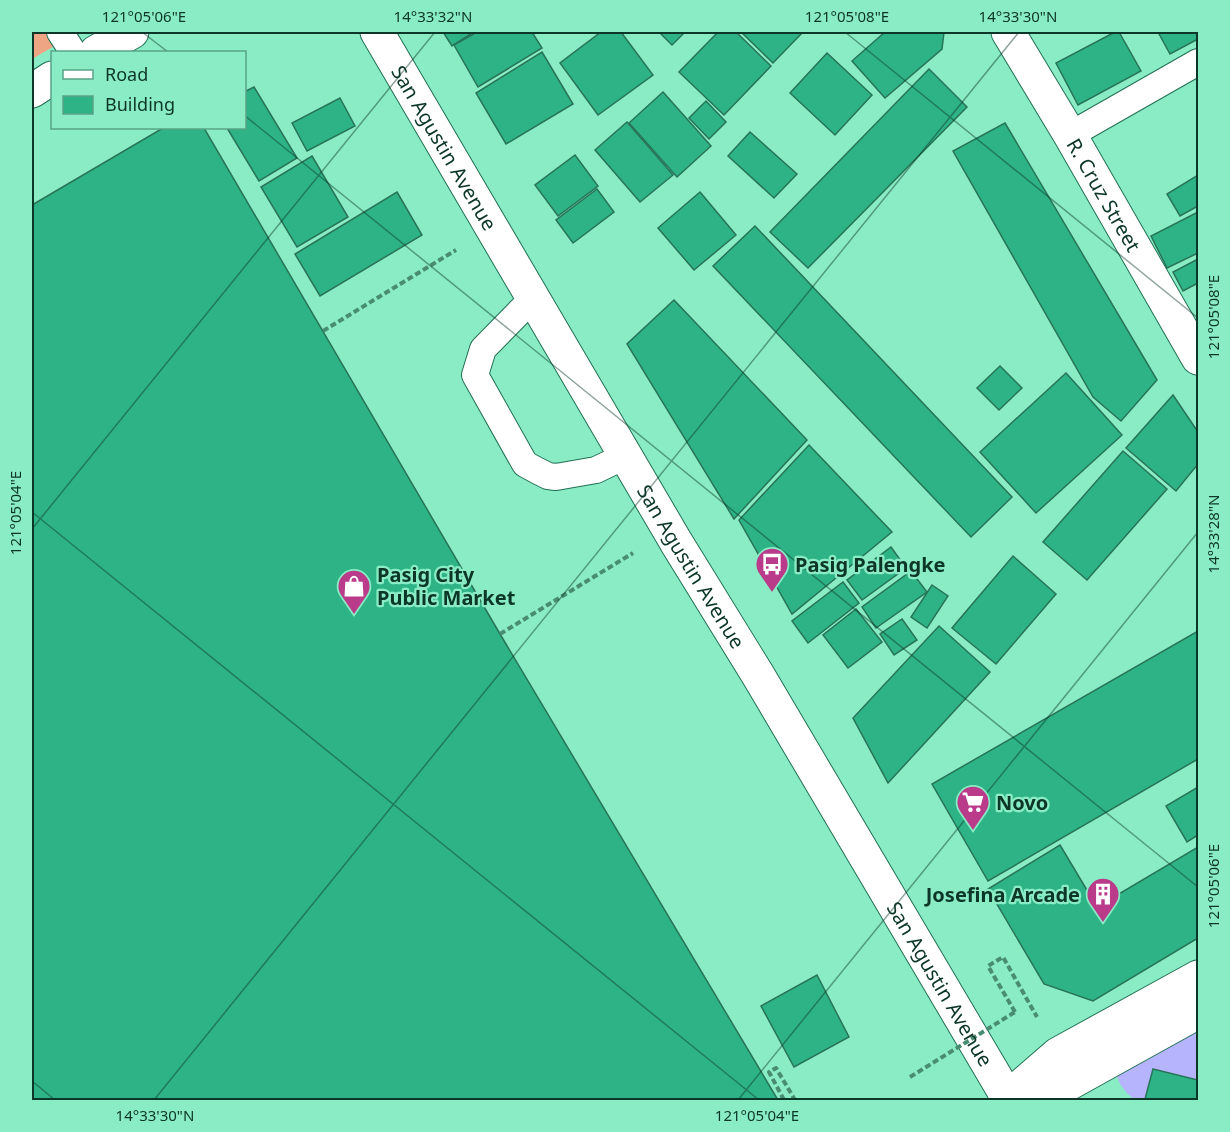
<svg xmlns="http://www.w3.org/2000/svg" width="1230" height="1132" font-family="'Noto Sans',sans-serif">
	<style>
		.green { fill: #eea583 }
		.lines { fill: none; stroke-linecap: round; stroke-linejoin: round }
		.river { stroke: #b7b4fe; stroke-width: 88 }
		.building { fill: #2eb387; stroke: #277458; stroke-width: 1.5 }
		.service-casing { stroke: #227055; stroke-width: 28 }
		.minor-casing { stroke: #227055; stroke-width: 35 }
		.secondary-casing { stroke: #227055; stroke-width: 35 }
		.path { stroke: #488d72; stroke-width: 4; stroke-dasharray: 6 3; stroke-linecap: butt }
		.service { stroke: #fff; stroke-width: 26 }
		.minor { stroke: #fff; stroke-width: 33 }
		.secondary { stroke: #fff; stroke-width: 33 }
		.path-bridge { stroke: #488d72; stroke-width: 4; stroke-dasharray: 6 3; stroke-linecap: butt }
		.ticks { fill: none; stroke: #0c3728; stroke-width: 1.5; stroke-opacity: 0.45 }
		.labels { text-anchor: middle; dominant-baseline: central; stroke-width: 4.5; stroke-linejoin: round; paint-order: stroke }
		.street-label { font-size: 20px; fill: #0c3728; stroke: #8aecc4 }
		.poi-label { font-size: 20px; font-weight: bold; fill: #0c3728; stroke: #8aecc4; text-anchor: start }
		.neatline { fill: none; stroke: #0c3728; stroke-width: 2 }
		.ticks-label { font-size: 15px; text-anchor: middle; fill: #0c3728 }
	</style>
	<rect width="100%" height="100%" fill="#8aecc4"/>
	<path class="green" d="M32 32H79L32 59Z"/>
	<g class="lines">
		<path class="river" d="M1159 1063 1198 1072"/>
	</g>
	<g class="building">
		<path d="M443 32H474L452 46Z"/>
		<path d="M477 32H532L542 48 478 87 454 45Z"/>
		<path d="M601 32H621L653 75 598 115 560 63Z"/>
		<path d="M659 32H685L672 45Z"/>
		<path d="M718 32H736L771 66 724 115 679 72Z"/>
		<path d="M741 32H803L773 63Z"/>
		<path d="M885 32H944L942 49 885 98 852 61Z"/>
		<path d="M1115 32H1119L1141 71 1078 105 1056 63Z"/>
		<path d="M1158 32H1198V39L1170 54Z"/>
		<path d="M542 52 573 104 506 144 476 93Z"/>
		<path d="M827 53 872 95 835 135 790 93Z"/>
		<path d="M929 69 967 107 808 268 770 232Z"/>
		<path d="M254 87 297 158 259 181 227 128H244V92Z"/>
		<path d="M663 92 711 146 677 177 629 123Z"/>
		<path d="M340 98 355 126 307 151 292 123Z"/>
		<path d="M706 101 726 122 709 139 689 118Z"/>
		<path d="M627 122 673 175 640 202 595 150Z"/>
		<path d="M1005 123 1157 380 1121 421 1093 397 953 151Z"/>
		<path d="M163 128H204L500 634 778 1100H32V205Z"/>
		<path d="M750 132 797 174 774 198 728 156Z"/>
		<path d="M575 155 598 186 558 216 535 185Z"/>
		<path d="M312 156 348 217 297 247 261 187Z"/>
		<path d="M1198 175V206L1180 216 1167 194Z"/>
		<path d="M597 189 614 212 573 243 556 220Z"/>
		<path d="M397 192 422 235 320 296 295 254Z"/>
		<path d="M700 192 736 235 694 270 658 228Z"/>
		<path d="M1198 212V253L1167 268 1151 236Z"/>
		<path d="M755 226 1012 497 971 537 713 266Z"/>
		<path d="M1198 259V283L1183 291 1173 272Z"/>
		<path d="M674 300 807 440 734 519 627 344Z"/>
		<path d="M1000 366 1022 388 999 410 977 388Z"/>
		<path d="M1066 373 1122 435 1036 513 980 452Z"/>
		<path d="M1173 395 1198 432V464L1176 491 1126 448Z"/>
		<path d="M809 445 892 532 792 614 739 520Z"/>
		<path d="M1123 451 1167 489 1087 580 1043 542Z"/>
		<path d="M891 547 906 568 862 600 847 580Z"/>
		<path d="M1013 556 1056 594 996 664 952 628Z"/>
		<path d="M911 571 927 592 876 628 862 607Z"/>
		<path d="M843 582 859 603 808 643 792 621Z"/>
		<path d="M932 585 948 596 927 628 911 617Z"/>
		<path d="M856 609 882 642 848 668 823 635Z"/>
		<path d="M902 619 917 640 894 655 880 634Z"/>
		<path d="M939 626 990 672 888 783 853 718Z"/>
		<path d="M1198 631V759L988 881 932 784Z"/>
		<path d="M1198 787V835L1187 842 1166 806Z"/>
		<path d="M1060 845 1097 907 1198 847V938L1093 1001 1044 984 988 889Z"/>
		<path d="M817 975 849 1037 794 1067 761 1006Z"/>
		<path d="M1153 1069 1198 1080V1100L1145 1099Z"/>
	</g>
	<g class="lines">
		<defs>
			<g id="service">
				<path d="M60 32 73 52"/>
				<path d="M1070 135 1198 62"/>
				<path d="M533 298 483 349 475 375 525 464 538 471 548 476 556 477 596 470 625 456"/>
			</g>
			<g id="minor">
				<path id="s1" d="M1008 32 1070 135 1198 358"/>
			</g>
			<g id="secondary">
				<path id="s2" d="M377 32 676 542 758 675 1008 1098"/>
				<path d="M96 52 132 32"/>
				<path d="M32 91 52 78"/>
				<path d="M1013 1097 1070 1083 1198 1012"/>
				<path d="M1005 1100 1058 1054 1198 977"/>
			</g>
		</defs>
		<use href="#service" class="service-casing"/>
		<use href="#minor" class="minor-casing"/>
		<use href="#secondary" class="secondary-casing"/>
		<g class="path">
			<path d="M323 331 456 250"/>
			<path d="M500 634 633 553"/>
			<path d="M1015 1012 988 966 1003 957 1037 1017"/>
			<path d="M784 1100 769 1072 776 1068 795 1100"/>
		</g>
		<use href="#service" class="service"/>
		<use href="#minor" class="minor"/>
		<use href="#secondary" class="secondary"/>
		<path class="path-bridge" d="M910 1077 1015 1012"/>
	</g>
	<path class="ticks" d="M142 32 168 52M845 32 1198 318M244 115 1198 887M32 512 759 1100M32 529 435 32M32 1081 55 1100M154 1100 1019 32M738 1100 1198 532"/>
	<defs>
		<symbol id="bus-pin" viewBox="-11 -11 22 30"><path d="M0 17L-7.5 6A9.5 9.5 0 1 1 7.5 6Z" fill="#b93b8a" stroke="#8aecc4"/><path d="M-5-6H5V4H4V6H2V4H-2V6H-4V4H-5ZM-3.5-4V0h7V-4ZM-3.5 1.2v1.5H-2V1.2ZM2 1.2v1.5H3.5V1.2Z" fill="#fff"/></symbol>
		<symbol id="shop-pin" viewBox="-11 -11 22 30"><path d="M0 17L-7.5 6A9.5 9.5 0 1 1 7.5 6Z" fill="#b93b8a" stroke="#8aecc4"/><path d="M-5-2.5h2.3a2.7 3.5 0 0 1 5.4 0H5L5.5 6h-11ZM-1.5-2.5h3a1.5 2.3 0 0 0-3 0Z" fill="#fff"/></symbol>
		<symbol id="supermarket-pin" viewBox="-11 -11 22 30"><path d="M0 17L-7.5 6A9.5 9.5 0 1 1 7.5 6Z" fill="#b93b8a" stroke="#8aecc4"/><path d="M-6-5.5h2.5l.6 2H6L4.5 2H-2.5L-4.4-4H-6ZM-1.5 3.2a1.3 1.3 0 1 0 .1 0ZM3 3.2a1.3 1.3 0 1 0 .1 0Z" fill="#fff"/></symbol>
		<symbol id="building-pin" viewBox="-11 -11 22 30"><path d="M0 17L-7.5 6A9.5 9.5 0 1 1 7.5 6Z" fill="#b93b8a" stroke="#8aecc4"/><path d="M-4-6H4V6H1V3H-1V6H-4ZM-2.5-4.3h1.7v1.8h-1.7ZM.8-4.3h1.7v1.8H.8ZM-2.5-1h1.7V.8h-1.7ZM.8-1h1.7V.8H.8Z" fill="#fff"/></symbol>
	</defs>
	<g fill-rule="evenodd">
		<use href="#bus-pin" x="753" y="545" width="38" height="52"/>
		<use href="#shop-pin" x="335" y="567" width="38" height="52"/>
		<use href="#supermarket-pin" x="954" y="783" width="38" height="52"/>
		<use href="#building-pin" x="1084" y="875" width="38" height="52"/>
	</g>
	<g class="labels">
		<g class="street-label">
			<text stroke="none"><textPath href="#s2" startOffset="134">San Agustin Avenue</textPath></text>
			<text stroke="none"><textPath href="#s1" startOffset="189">R. Cruz Street</textPath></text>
			<text stroke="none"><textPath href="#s2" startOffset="620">San Agustin Avenue</textPath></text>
			<text stroke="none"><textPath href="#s2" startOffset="1106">San Agustin Avenue</textPath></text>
		</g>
		<g class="poi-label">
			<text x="795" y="564">Pasig Palengke</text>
			<text x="377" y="574">Pasig City<tspan x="377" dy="23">Public Market</tspan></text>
			<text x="996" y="802">Novo</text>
			<text x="1080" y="894" text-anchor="end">Josefina Arcade</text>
		</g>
	</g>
	<rect width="1230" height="1132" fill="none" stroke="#8aecc4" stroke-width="66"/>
	<rect x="51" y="51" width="195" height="78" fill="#8aecc4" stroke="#58a486" stroke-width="1.5"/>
	<rect x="63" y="70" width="30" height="9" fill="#ffffff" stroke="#58a486" stroke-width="1.5"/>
	<text x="105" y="81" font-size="18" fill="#0c3728">Road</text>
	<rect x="63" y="96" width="30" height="18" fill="#2eb387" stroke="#58a486" stroke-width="1.5"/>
	<text x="105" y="111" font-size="18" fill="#0c3728">Building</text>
	<rect x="33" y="33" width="1164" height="1066" class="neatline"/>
	<g class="ticks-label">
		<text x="144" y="22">121°05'06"E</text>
		<text x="433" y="22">14°33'32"N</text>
		<text x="847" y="22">121°05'08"E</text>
		<text x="1018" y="22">14°33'30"N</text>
		<text transform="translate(1214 317) rotate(-90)" y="5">121°05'08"E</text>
		<text transform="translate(16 513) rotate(-90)" y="5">121°05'04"E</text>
		<text transform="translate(1214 534) rotate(-90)" y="5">14°33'28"N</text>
		<text transform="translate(1214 886) rotate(-90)" y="5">121°05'06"E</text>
		<text x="155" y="1121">14°33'30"N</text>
		<text x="757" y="1121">121°05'04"E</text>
	</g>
</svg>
